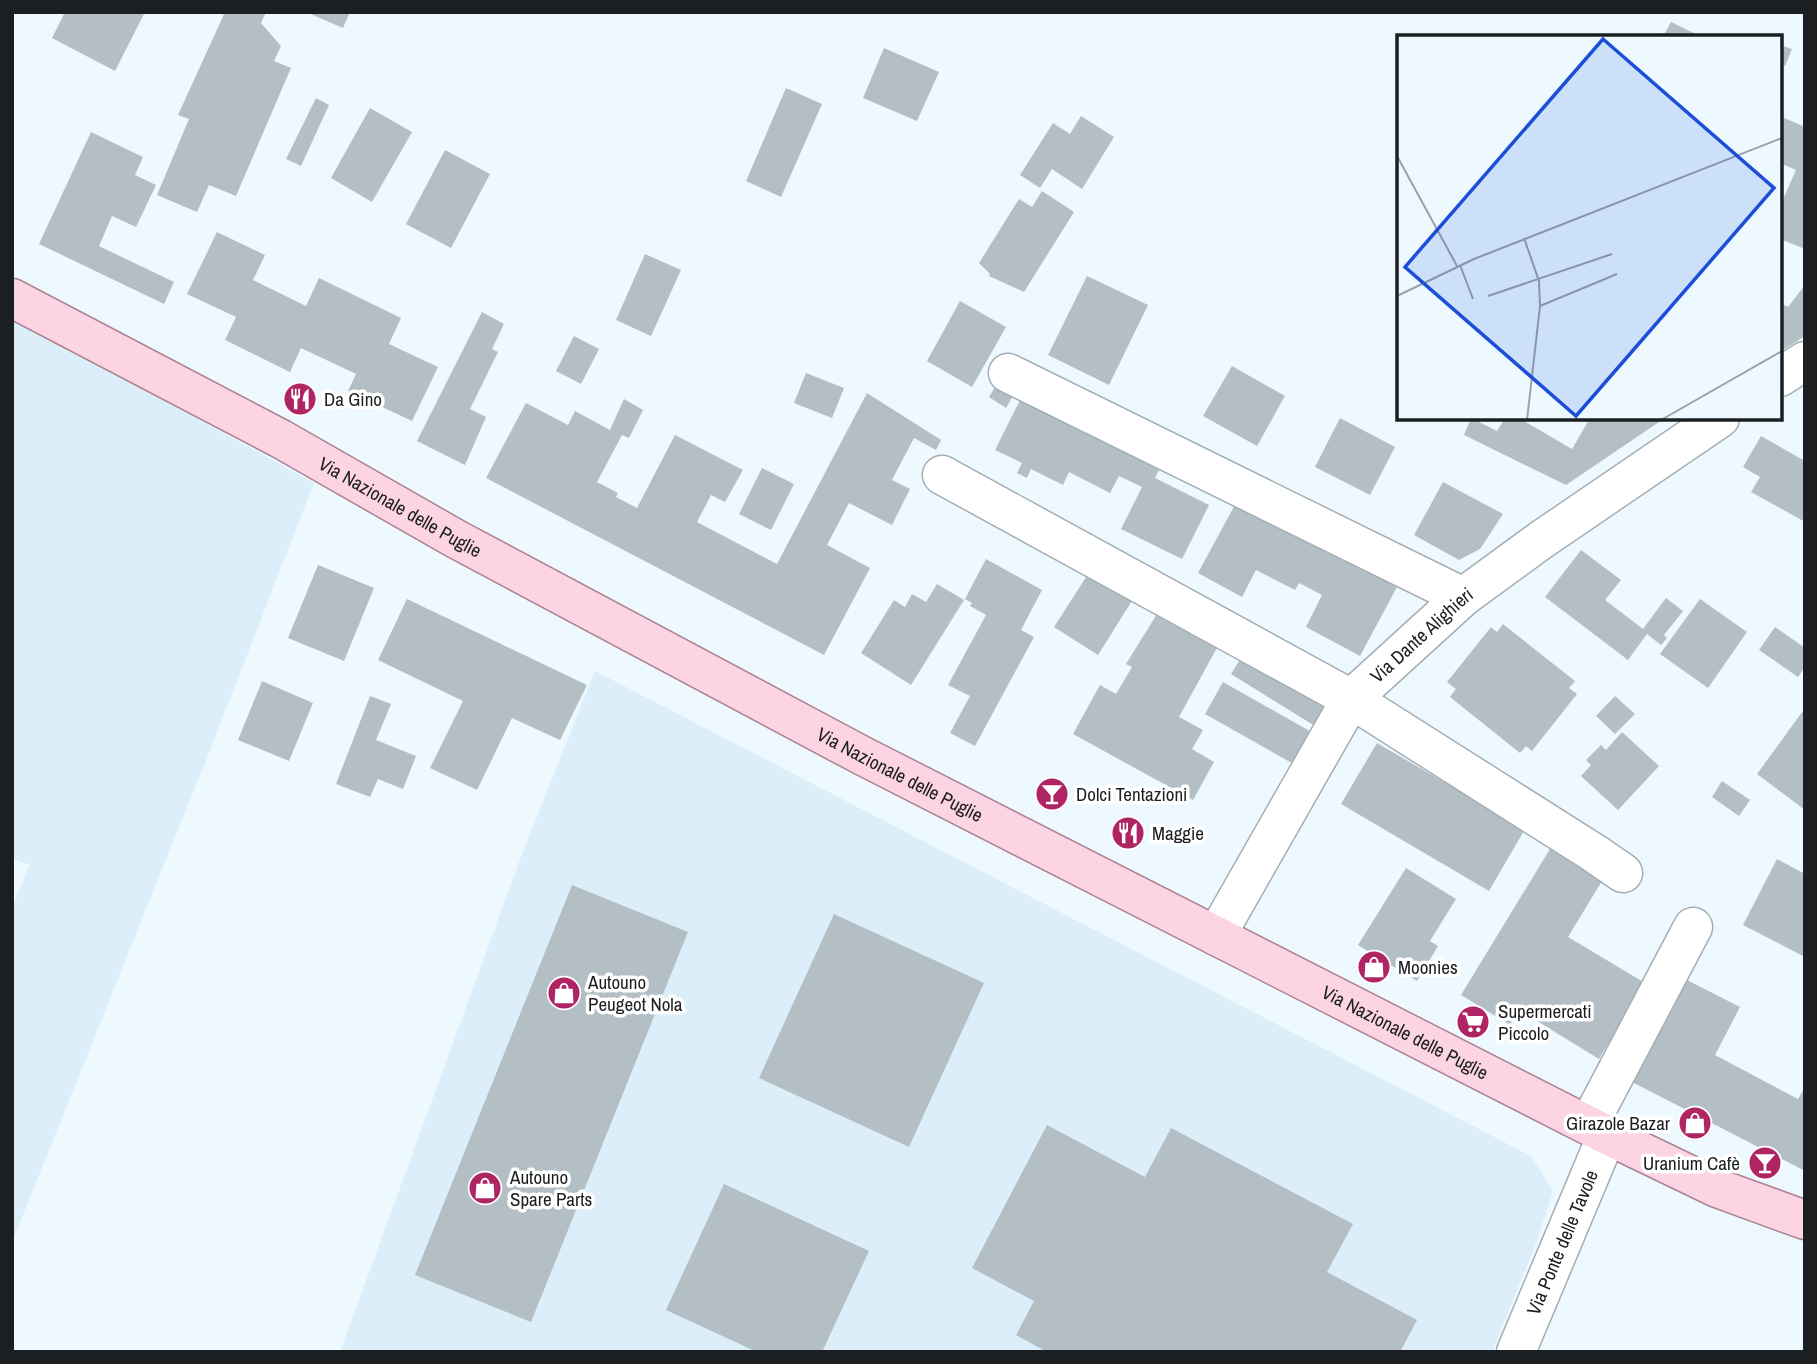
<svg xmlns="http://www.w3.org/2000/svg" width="1817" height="1364" font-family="'Archivo Narrow',sans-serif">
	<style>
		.built { fill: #dbeef9 }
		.building { fill: #b4bfc5 }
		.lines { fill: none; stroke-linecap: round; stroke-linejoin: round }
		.minor-casing { stroke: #a4aeb4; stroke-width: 41 }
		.major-casing { stroke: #ad8291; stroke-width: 41 }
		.minor { stroke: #fff; stroke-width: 38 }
		.major { stroke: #fdd4e1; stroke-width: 38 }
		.labels { text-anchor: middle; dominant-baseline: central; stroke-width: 7; stroke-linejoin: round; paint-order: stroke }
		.poi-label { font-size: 19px; fill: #1b1f21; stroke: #fff; text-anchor: start }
		.street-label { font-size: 19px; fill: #1b1f21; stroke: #fff }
		.inset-road { fill: none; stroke: #99a2a6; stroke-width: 2 }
		.view { fill: #1d4ed8; fill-opacity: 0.15; stroke: #1d4ed8; stroke-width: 3.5 }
		.inset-edge { fill: none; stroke: #1b1f21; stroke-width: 3.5 }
	</style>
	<rect width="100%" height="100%" fill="#edf9ff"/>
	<g class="built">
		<path d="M12 316 314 483 209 753 12 1242V909L29 865 12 858Z"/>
		<path d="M595 671 1531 1156 1553 1191 1537 1241 1492 1352H340L521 857Z"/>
	</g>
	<g class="building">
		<path d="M65 12H145L115 71 52 38Z"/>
		<path d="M225 12H266L261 23 281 46 274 61 291 68 236 196 209 185 197 212 157 195 189 119 178 115Z"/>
		<path d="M306 12H350L343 28Z"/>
		<path d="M1671 22 1702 37H1658L1660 33 1664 35Z"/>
		<path d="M1780 45 1792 49 1785 66 1780 64Z"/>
		<path d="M884 48 939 72 917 121 863 98Z"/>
		<path d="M786 88 822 104 781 197 746 181Z"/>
		<path d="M316 98 329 105 301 166 286 159Z"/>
		<path d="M370 108 412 132 372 202 331 178Z"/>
		<path d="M1081 116 1114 137 1082 189 1052 169 1040 188 1020 175 1053 123 1070 134Z"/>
		<path d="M1782 117 1805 127V249L1780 239V206L1796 170 1780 163Z"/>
		<path d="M91 132 143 157 135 175 156 185 136 227 112 216 99 246 174 282 164 304 39 244Z"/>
		<path d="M445 150 490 174 451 248 406 224Z"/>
		<path d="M1042 191 1074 212 1024 292 989 276 990 274 979 263 1019 199 1032 207Z"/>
		<path d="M217 232 265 255 253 280 306 306 319 278 401 318 389 344 438 367 412 421 348 391 356 374 301 348 290 372 225 340 236 317 187 294Z"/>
		<path d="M645 254 681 270 651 336 616 320Z"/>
		<path d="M1087 276 1148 305 1109 385 1048 355Z"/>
		<path d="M1805 285V336L1780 352V303L1788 307Z"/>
		<path d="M960 301 1006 327 972 387 927 361Z"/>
		<path d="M482 312 504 324 492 349 498 352 470 409 486 417 465 465 417 441Z"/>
		<path d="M574 336 599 349 581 384 556 371Z"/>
		<path d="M1232 366 1285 396 1257 446 1203 416Z"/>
		<path d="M806 373 844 388 832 418 794 403Z"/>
		<path d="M1001 377 1018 387 1006 408 989 397Z"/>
		<path d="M867 393 941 440 936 450 914 438 892 480 910 489 892 525 849 503 827 545 870 568 824 655 486 478 526 403 568 425 575 411 610 430 624 399 643 410 629 438 622 435 597 482 618 493 616 497 637 508 675 435 743 470 725 502 711 495 697 522 777 564Z"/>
		<path d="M1023 394 1162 464 1155 478 1209 505 1182 559 1121 529 1142 487 1119 476 1110 493 1069 472 1063 485 1031 469 1027 478 1017 473 1022 463 995 450Z"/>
		<path d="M1340 418 1395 447 1370 495 1315 467Z"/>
		<path d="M1471 418 1497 431 1504 420 1501 418H1519L1572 449 1590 418H1657L1662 420 1566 485 1464 435Z"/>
		<path d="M1761 436 1805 461V522L1751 492 1760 477 1743 467Z"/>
		<path d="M762 468 794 484 771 530 739 514Z"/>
		<path d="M1443 482 1503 514 1480 549 1459 560 1414 535Z"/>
		<path d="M1237 501 1397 587 1360 656 1306 627 1322 595 1299 583 1295 590 1256 570 1242 597 1198 573Z"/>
		<path d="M1581 550 1621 580 1605 600 1643 629 1666 598 1683 611 1664 635 1667 638 1661 645 1647 634 1628 660 1545 597Z"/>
		<path d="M986 559 1042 590 1021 630 1034 637 975 746 950 733 970 696 948 685 986 615 970 606 972 603 965 599Z"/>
		<path d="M318 565 374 588 344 661 288 638Z"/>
		<path d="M1092 568 1135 596 1098 655 1054 627Z"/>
		<path d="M937 584 964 600 911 685 861 653 894 600 905 607 912 594 926 602Z"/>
		<path d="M407 599 587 685 560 740 512 718 477 790 430 768 463 701 378 660Z"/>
		<path d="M1700 599 1747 632 1708 688 1660 654Z"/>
		<path d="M1162 606 1218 646 1179 717 1203 730 1192 749 1214 762 1193 800 1073 734 1100 685 1116 694 1132 667 1126 664Z"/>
		<path d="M1503 624 1575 681 1569 688 1577 694 1532 751 1526 746 1520 753 1450 697 1456 689 1447 682 1491 627 1497 632Z"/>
		<path d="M1775 627 1805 648V667L1798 677 1759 650Z"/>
		<path d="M1244 653 1328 704 1315 726 1231 674Z"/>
		<path d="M262 681 313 703 289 761 238 740Z"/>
		<path d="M1223 682 1315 734 1297 766 1205 714Z"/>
		<path d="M370 696 391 704 376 740 416 756 403 789 378 779 370 797 336 784Z"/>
		<path d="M1615 696 1635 714 1615 734 1596 716Z"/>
		<path d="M1805 708V810L1757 774Z"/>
		<path d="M1622 732 1659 766 1618 810 1581 776 1591 765 1586 760 1601 745 1606 750Z"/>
		<path d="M1377 743 1525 829 1489 891 1341 804Z"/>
		<path d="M1722 781 1750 800 1739 816 1712 797Z"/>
		<path d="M1550 849 1602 881 1568 937 1645 983 1599 1059 1519 1010 1510 1025 1461 995Z"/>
		<path d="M1777 859 1805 874V957L1743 925Z"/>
		<path d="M1406 868 1456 899 1430 941 1438 946 1417 981 1358 945Z"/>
		<path d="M572 885 688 932 531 1322 415 1275Z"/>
		<path d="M834 914 984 983 909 1147 759 1078Z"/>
		<path d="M1685 979 1740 1007 1715 1055 1798 1099 1805 1087V1171L1632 1082Z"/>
		<path d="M1047 1125 1145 1177 1171 1128 1353 1224 1327 1272 1417 1320 1400 1352H1047L1016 1335 1034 1301 972 1268Z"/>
		<path d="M724 1184 869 1251 822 1352H757L666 1310Z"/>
	</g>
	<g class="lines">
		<defs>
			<g id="minor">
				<path d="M1008 373 1463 597"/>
				<path d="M1780 377 1805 361"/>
				<path d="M942 475 1351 699 1594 853 1623 873"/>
				<path id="s1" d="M1216 936 1351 699 1463 597 1541 540 1720 418"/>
				<path d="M1589 1124 1693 927"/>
				<path id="s2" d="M1516 1352 1607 1135"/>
			</g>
			<g id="major">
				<path id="s3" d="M12 298 281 439 456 539 861 755 1607 1135 1717 1188 1805 1220"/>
			</g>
		</defs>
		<use href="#minor" class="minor-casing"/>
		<use href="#major" class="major-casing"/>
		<use href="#minor" class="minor"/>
		<use href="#major" class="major"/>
	</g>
	<defs>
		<symbol id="restaurant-disc" viewBox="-11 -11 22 22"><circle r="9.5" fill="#af2463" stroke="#fff"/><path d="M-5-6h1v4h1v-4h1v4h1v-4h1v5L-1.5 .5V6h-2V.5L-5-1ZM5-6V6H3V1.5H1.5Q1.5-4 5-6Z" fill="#fff"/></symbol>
		<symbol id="bar-disc" viewBox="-11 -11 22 22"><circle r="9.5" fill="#af2463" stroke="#fff"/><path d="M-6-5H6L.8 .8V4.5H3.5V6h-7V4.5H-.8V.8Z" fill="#fff"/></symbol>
		<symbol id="shop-disc" viewBox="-11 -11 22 22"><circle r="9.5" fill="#af2463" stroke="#fff"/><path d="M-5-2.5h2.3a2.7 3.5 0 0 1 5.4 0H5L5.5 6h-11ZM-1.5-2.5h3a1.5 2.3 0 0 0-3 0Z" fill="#fff"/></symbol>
		<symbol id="supermarket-disc" viewBox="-11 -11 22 22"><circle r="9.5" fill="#af2463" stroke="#fff"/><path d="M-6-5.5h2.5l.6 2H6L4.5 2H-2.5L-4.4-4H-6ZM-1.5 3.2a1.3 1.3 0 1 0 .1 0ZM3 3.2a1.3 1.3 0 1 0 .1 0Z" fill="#fff"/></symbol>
	</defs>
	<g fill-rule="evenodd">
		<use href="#restaurant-disc" x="281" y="380" width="38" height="38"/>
		<use href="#bar-disc" x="1033" y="775" width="38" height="38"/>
		<use href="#restaurant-disc" x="1109" y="814" width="38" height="38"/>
		<use href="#shop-disc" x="1355" y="948" width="38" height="38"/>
		<use href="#shop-disc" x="545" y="974" width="38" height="38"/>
		<use href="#supermarket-disc" x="1454" y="1003" width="38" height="38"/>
		<use href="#shop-disc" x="1676" y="1104" width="38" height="38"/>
		<use href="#bar-disc" x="1746" y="1144" width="38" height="38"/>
		<use href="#shop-disc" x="466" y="1169" width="38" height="38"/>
	</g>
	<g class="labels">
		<g class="poi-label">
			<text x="324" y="399">Da Gino</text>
			<text x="1076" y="794">Dolci Tentazioni</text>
			<text x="1152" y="833">Maggie</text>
			<text x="1398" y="967">Moonies</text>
			<text x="588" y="982">Autouno<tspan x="588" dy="22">Peugeot Nola</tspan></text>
			<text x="1498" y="1011">Supermercati<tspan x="1498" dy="22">Piccolo</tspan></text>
			<text x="1670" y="1123" text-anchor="end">Girazole Bazar</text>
			<text x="1740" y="1163" text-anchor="end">Uranium Cafè</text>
			<text x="510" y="1177">Autouno<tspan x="510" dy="22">Spare Parts</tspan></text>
		</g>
		<g class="street-label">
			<text stroke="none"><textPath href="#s3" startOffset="441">Via Nazionale delle Puglie</textPath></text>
			<text stroke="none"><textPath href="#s1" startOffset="368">Via Dante Alighieri</textPath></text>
			<text stroke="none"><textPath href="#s3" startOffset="1008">Via Nazionale delle Puglie</textPath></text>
			<text stroke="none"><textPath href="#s3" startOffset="1575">Via Nazionale delle Puglie</textPath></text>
			<text stroke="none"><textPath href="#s2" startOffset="119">Via Ponte delle Tavole</textPath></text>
		</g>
	</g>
	<g transform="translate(1397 35)">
		<rect width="385" height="385" fill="#edf9ff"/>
		<path class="inset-road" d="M0 121 60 231M127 203 142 246 143 271 130 385M63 230 76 264M0 261 77 224 385 103M91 261 215 219M143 271 220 239M264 385 385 316"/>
		<path class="view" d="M206 4 377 153 179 381 8 232Z"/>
		<rect width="385" height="385" class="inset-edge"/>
	</g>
	<rect width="1817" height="1364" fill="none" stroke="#1b1f21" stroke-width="28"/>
</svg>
